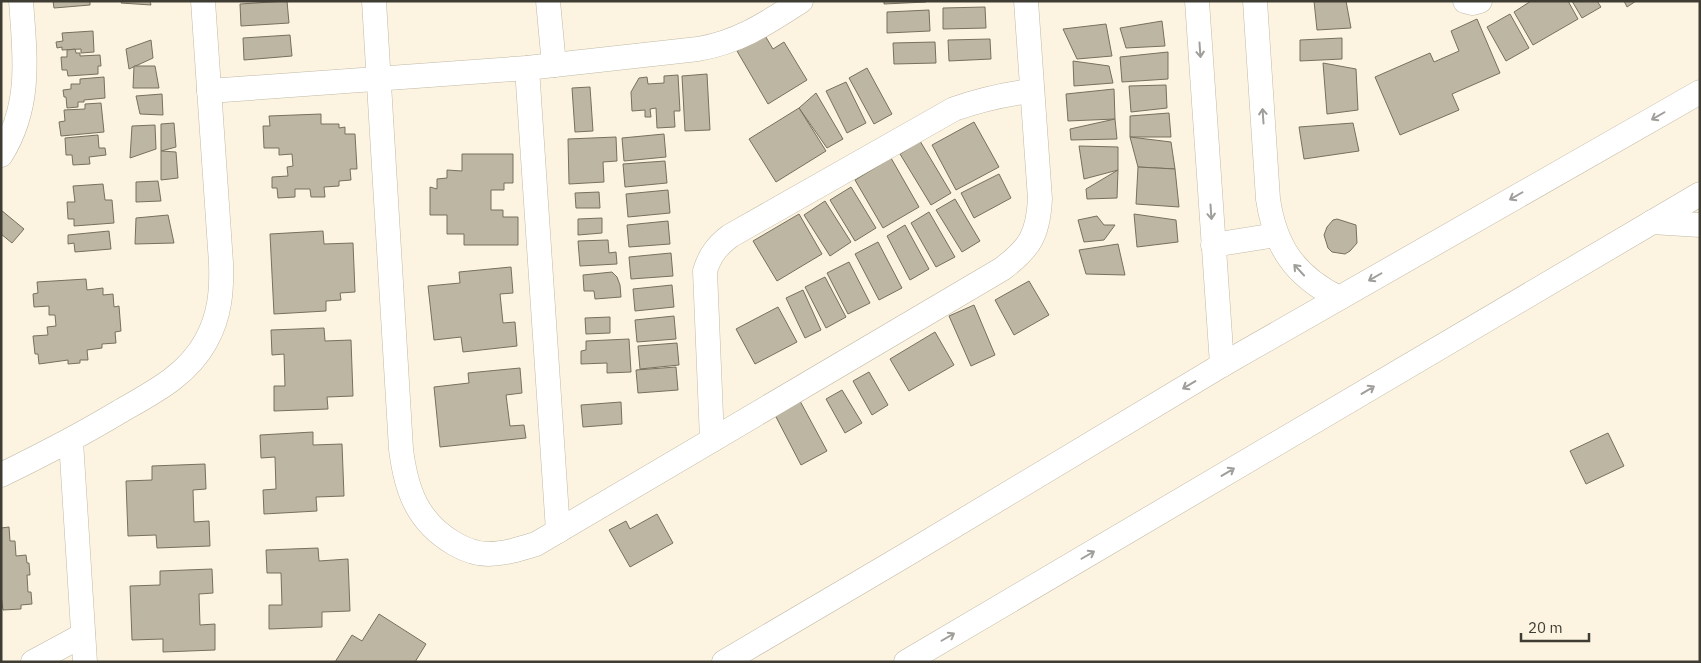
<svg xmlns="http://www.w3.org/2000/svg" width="1701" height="663" font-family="'IBM Plex Sans',sans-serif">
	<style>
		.building { fill: #bdb6a3; stroke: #77705e }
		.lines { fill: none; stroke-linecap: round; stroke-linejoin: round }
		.minor-casing { stroke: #c0b9a6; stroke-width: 25 }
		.minor { stroke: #fff; stroke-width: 24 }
		.oneway { stroke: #9f9e9a }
	</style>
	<rect width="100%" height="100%" fill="#fcf4e0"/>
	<g class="building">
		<path d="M53 1H90V5L54 8Z"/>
		<path d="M122 1H150L151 5 121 3Z"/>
		<path d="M287 1 289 23 241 26 240 4Z"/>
		<path d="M884 1H926V2L884 4Z"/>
		<path d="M1314 1H1346L1351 28 1317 30Z"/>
		<path d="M1531 1H1568L1578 19 1533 45 1514 12Z"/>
		<path d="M1572 1H1597L1601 7 1582 18Z"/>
		<path d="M1624 1H1636L1627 7Z"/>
		<path d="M985 7 986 28 943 29V8Z"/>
		<path d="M929 10 930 31 887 33V12Z"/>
		<path d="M1510 14 1529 48 1506 61 1487 27Z"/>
		<path d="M1477 19 1500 73 1452 94 1459 110 1400 135 1375 77 1430 53 1434 62 1459 51 1451 31Z"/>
		<path d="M1162 21 1165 46 1126 48 1120 28Z"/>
		<path d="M1106 24 1112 56 1077 59 1063 29Z"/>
		<path d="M93 31 94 52 81 53V49L62 50V47L57 48 56 42 63 41 62 33Z"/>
		<path d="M764 34 773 49 784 42 807 80 768 104 737 51Z"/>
		<path d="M290 35 292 56 244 60 243 38Z"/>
		<path d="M1342 38V59L1300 61V40Z"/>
		<path d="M990 39 991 59 949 61 948 40Z"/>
		<path d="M151 40 153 58 129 69 126 49Z"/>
		<path d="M935 42 936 63 894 64 893 43Z"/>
		<path d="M75 49 76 53H80V56L100 55 101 66H98V74L68 76 67 70H62L61 57H67V50Z"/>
		<path d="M1168 52V79L1122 82 1120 57Z"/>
		<path d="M1073 61 1109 66 1113 83 1074 86Z"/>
		<path d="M1323 63 1356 69 1358 110 1327 114Z"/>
		<path d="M134 66H155L159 88H133Z"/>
		<path d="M867 68 892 114 874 124 849 78Z"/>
		<path d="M707 74 710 130 685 131 682 76Z"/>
		<path d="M678 75 680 111H674L675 127 657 128 656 108 650 109 651 117H645V110L632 111 631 92 639 78 647 77 648 84 664 83V76Z"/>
		<path d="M104 77 105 98 84 100V102H78V107L67 108 66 97H64L63 90 71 89V84H80V79Z"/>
		<path d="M846 82 866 123 847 133 826 91Z"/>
		<path d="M1166 85 1167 108 1131 112 1129 86Z"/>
		<path d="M590 87 593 131 575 132 572 88Z"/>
		<path d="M1114 89 1115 119 1068 121 1066 94Z"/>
		<path d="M816 93 843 139 827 148 799 108Z"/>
		<path d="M162 94 163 115 140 114 136 96Z"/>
		<path d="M101 103 104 132 61 136 59 122 65 121 64 110 85 109V104Z"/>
		<path d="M799 108 826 151 776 182 749 139Z"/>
		<path d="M1169 113 1171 137H1130V116Z"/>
		<path d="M321 114V124H339V128L345 127V134H355L357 169H350L351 180 339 181V186L324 187 325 197H311L310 189H295V197L278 198 277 188H272V177L288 176 287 167 293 166 292 154 279 155V148H264L263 126H270L269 116Z"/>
		<path d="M1115 119 1117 139 1071 140 1070 129Z"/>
		<path d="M974 122 999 167 956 190 932 145Z"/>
		<path d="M174 123 176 147 161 151V124Z"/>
		<path d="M1353 123 1359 151 1304 159 1299 127Z"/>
		<path d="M155 125 156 149 130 158 132 126Z"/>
		<path d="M664 134 666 157 624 161 622 138Z"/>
		<path d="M98 135 99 148H105L106 155 89 157 90 164 73 165 72 155H66L65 138Z"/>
		<path d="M616 137 617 161 603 162 604 182 569 184 568 139Z"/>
		<path d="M1130 137 1171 142 1175 169 1138 167Z"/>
		<path d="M920 141 951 193 931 205 900 154Z"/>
		<path d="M1079 146 1118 147V170L1084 179Z"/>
		<path d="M161 151 176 152 178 178 161 180Z"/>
		<path d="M462 154H513V183H504V190H491V210H503V217H518V245H464V234H447V215H430V187L437 189V179L447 178V170L462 171Z"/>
		<path d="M891 158 919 207 883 228 855 180Z"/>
		<path d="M665 161 667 183 625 187 623 164Z"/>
		<path d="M1138 167 1175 169 1179 207 1136 204Z"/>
		<path d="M1118 170 1117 198 1087 199 1086 189Z"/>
		<path d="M999 174 1011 198 974 218 961 193Z"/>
		<path d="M158 181 161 201 136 202V182Z"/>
		<path d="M103 184 105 200H112L114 223 74 226V219H68L67 202H75L73 186Z"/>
		<path d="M851 187 876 228 855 241 830 200Z"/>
		<path d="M668 190 670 213 628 217 626 194Z"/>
		<path d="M599 192 600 208H576L575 193Z"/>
		<path d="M955 199 980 241 962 252 936 210Z"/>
		<path d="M825 201 851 242 830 256 804 215Z"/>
		<path d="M1 210 24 229 12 243 1 234Z"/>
		<path d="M929 212 955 257 936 267 911 223Z"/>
		<path d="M799 214 822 254 777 281 753 241Z"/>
		<path d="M1134 214 1176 220 1178 242 1137 247Z"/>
		<path d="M168 215 174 243 135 244 136 218Z"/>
		<path d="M1097 216 1104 225H1115L1104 240 1084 242 1078 220Z"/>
		<path d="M602 218V233L578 235V219Z"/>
		<path d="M1337 219 1356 225 1357 243 1350 251 1345 254 1332 252 1328 248 1324 235 1327 227 1333 220Z"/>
		<path d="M668 221 670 244 629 247 627 225Z"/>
		<path d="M905 225 929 269 910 280 887 236Z"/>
		<path d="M109 231 111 249 75 252 74 243 68 244V235Z"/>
		<path d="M323 231 324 244 353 243 355 292 340 293 341 300 326 301V311L274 314 270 234Z"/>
		<path d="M608 240 609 253 616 252 617 264 580 266 578 241Z"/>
		<path d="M878 242 902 288 879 300 855 254Z"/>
		<path d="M1118 244 1125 275 1086 274 1079 250Z"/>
		<path d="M671 253 673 276 631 279 629 257Z"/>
		<path d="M849 262 870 303 848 314 827 273Z"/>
		<path d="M511 267 513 293 500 294 503 323 515 322 517 346 463 352 461 337 434 340 428 286 460 283 459 272Z"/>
		<path d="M612 272 617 277 620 285 621 297 595 299 594 291H584L583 275Z"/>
		<path d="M825 277 846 317 826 328 805 287Z"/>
		<path d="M86 279 87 290 103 288V295L113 294 114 307 119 306 121 331 115 332 116 343 102 344V348L87 350 88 360H80V363L68 364V360L39 364 38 354H35L33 336 48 335 47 327 56 326 55 315H49V306L34 307 33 294 38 293 37 282Z"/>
		<path d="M1029 281 1049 315 1014 335 995 300Z"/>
		<path d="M672 285 674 307 635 311 633 289Z"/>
		<path d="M803 290 821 330 805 338 786 298Z"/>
		<path d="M974 305 995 355 971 366 949 316Z"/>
		<path d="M778 307 797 342 755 364 736 329Z"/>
		<path d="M674 316 676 339 637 342 635 320Z"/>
		<path d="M610 317V333L586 334 585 318Z"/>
		<path d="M324 328 325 341 351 340 353 396 327 397 328 409 274 411V386H285L284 354 272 355 271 330Z"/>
		<path d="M935 332 954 365 909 391 890 359Z"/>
		<path d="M629 339 631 372 607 373V363L581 364V351L586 350V341Z"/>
		<path d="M677 343 679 365 640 369 638 346Z"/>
		<path d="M676 367 678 390 638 393 636 370Z"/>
		<path d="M520 368 522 393 506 395 510 426 524 425 526 438 440 447 434 387 469 383 468 373Z"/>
		<path d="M869 372 888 405 872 415 853 381Z"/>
		<path d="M842 390 862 423 845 433 826 399Z"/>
		<path d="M800 401 827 451 801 465 775 415Z"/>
		<path d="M621 402 622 424 583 427 581 405Z"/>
		<path d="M313 432V445L342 444 344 496 316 497 317 511 264 514 263 490 276 489 275 457 261 458 260 435Z"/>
		<path d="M1608 433 1624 466 1586 484 1570 451Z"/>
		<path d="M205 464 206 489 193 490 194 522 209 521 210 546 157 548 156 535 128 536 126 481 152 480V466Z"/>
		<path d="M657 514 673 543 630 567 609 530 626 521 630 529Z"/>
		<path d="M9 527 10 541H15L16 556 26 555 27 563H29L30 575H27L28 592H31L32 604 21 605V609L3 610 1 595V528Z"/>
		<path d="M318 548 319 561 348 559 350 611 322 612V627L269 629V605H282L281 573H267L266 550Z"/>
		<path d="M212 569 213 593 199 594 200 625 215 624V650L163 652V639L132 640 130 586 160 585V571Z"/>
		<path d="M379 614 426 644 415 662H335L352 635 362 641Z"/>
	</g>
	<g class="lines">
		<defs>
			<g id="minor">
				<path d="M374 1 401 449C406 490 417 522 455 544 464 549 477 554 488 554 504 554 520 549 536 544L1002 269C1030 248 1038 235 1040 199L1026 1"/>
				<path d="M548 1 554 65"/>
				<path d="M1197 1 1222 365"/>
				<path d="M1255 1 1268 199C1275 247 1295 276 1339 298"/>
				<path d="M1465 1 1473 3 1480 1"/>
				<path d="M527 68 558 531"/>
				<path d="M209 91 527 68 698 49C739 42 767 23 801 1"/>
				<path d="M1 155C32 105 25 56 21 1"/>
				<path d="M1652 222 1700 225"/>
				<path d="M1213 245 1276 235"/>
				<path d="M712 440 705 271C710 255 717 246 730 236L954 109C980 100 1005 94 1032 91"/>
				<path d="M71 441 85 662"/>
				<path d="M1 475C42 455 81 435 119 412 152 393 187 376 206 341 220 316 222 290 221 263L203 1"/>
				<path d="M33 662 83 635"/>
				<path d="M724 662 904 556 1222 365 1700 92"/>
				<path d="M906 662 1700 194"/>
			</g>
		</defs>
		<use href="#minor" class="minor-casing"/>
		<use href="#minor" class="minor"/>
	</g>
	<defs><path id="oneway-shaft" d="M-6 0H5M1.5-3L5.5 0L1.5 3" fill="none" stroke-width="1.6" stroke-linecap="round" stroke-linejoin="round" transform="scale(1.25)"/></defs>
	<g class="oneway">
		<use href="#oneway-shaft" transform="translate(1200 50) rotate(86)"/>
		<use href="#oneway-shaft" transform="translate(1263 116) rotate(-94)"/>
		<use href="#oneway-shaft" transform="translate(1658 116) rotate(150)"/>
		<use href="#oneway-shaft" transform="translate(1516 196) rotate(150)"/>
		<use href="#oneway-shaft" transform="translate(1211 212) rotate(86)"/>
		<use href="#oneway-shaft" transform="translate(1299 270) rotate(-133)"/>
		<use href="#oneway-shaft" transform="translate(1375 277) rotate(150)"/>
		<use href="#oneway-shaft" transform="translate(1189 385) rotate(149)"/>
		<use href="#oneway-shaft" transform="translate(1368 390) rotate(-31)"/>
		<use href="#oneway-shaft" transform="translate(1228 472) rotate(-31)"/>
		<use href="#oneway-shaft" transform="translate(1088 555) rotate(-30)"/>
		<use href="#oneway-shaft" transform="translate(948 637) rotate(-30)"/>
	</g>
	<rect width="1701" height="663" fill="none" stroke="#3f3c34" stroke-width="5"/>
	<path d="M1521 633v8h68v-8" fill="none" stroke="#3f3c34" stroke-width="2.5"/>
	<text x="1528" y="633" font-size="15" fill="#3f3c34" stroke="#fcf4e0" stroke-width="4" paint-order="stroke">20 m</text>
</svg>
